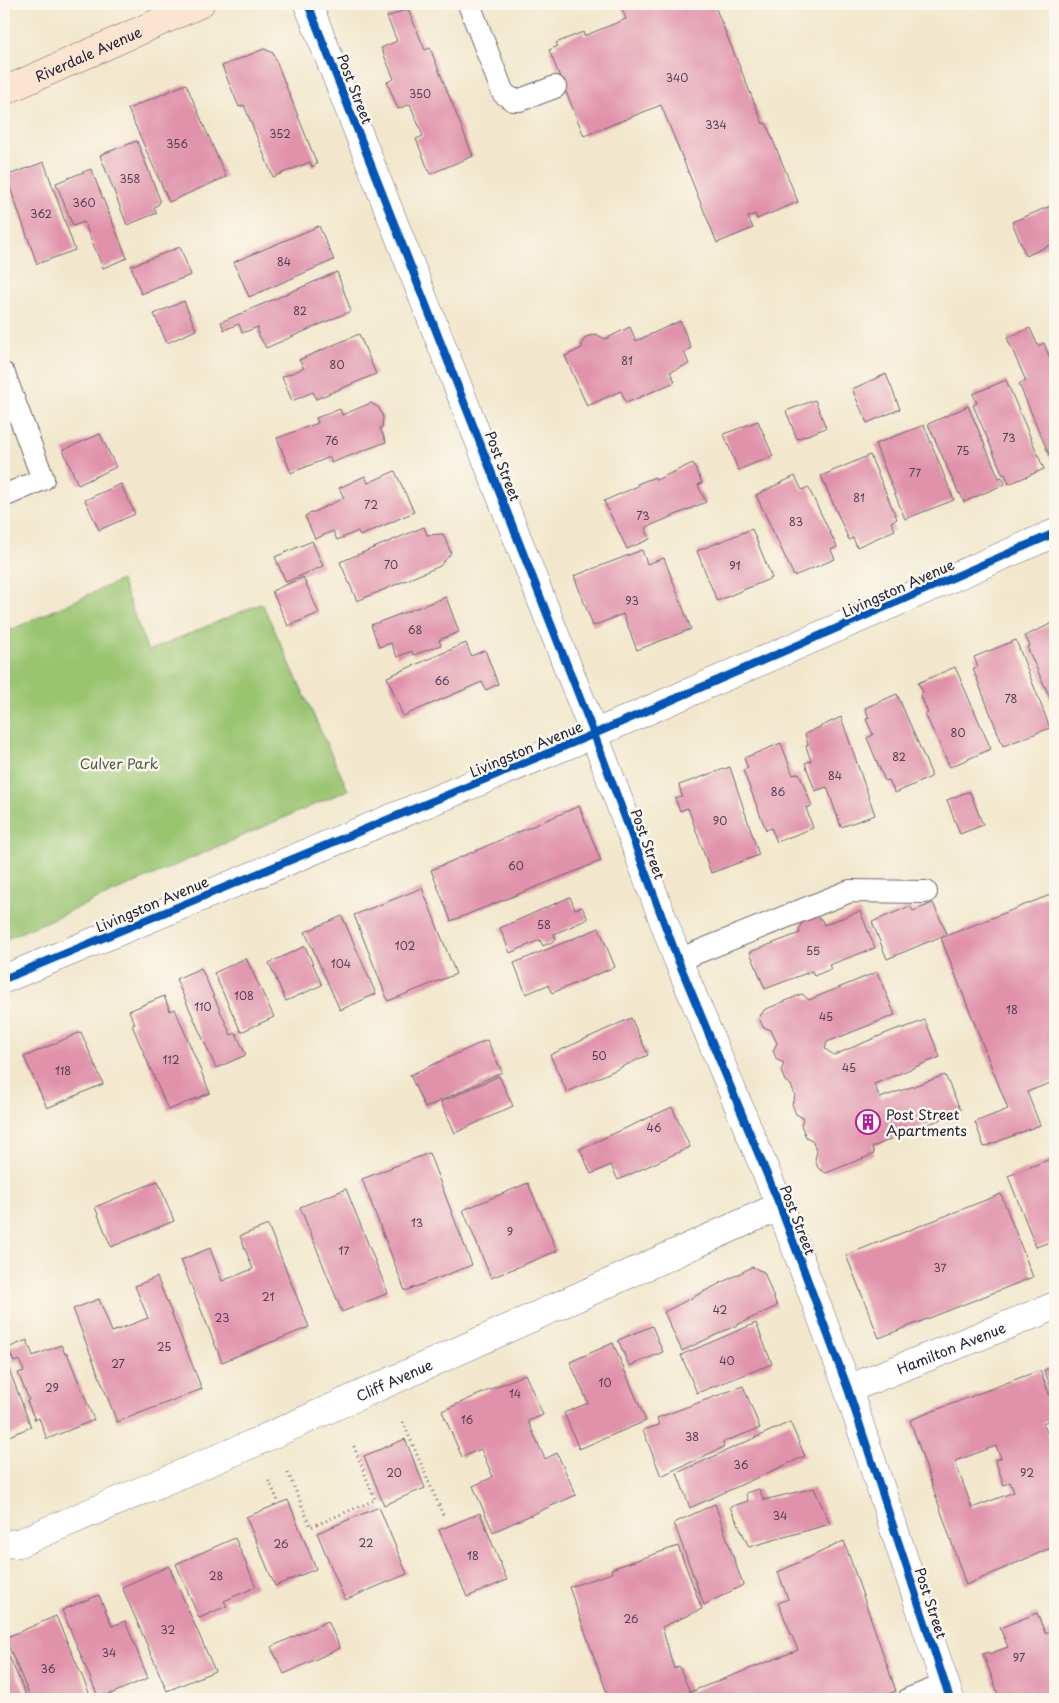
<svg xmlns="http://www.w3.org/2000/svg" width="1059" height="1703" font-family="'Playpen Sans',sans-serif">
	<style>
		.green { fill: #99c470; stroke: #5e7356 }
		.building { fill: #e092aa; fill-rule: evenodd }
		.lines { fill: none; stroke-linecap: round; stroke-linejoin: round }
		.service-casing { stroke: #6b676e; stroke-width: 24 }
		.minor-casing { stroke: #6b676e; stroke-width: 29 }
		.secondary-casing { stroke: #6b676e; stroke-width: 29 }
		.path { stroke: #6b676e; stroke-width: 3; stroke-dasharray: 1 4; stroke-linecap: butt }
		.service { stroke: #fff; stroke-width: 22 }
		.minor { stroke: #fff; stroke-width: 28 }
		.secondary { stroke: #fce5d0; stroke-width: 28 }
		.cycleway-casing { stroke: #fbf7ec; stroke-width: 11 }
		.cycleway { stroke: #0057b8; stroke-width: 8 }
		.labels { text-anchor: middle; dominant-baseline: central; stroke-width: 5; stroke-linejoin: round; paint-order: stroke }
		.number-label { font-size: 11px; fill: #523e57 }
		.street-label { font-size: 14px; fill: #22223b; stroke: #fbf7ec }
		.park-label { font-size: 14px; fill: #4c5b4e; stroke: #fbf7ec }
		.poi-label { font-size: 14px; fill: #22223b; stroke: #fbf7ec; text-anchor: start }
	</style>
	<rect width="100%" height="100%" fill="#fbf7ec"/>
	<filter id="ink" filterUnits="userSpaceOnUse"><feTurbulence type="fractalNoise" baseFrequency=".02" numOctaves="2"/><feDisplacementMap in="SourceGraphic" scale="10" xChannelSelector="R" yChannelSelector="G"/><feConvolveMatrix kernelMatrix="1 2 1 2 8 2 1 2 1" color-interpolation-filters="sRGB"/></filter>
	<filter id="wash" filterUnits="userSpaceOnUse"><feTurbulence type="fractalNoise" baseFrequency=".0096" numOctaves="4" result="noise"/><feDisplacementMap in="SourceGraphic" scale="20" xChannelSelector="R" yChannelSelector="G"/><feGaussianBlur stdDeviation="1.12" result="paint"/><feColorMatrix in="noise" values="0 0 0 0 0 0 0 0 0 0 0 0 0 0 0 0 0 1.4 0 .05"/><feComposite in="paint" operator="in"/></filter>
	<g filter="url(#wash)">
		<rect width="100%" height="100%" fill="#f2e7cc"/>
		<path class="green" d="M121 580 148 651 262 603 348 790 4 940V633Z"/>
		<g id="blocks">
			<g class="building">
				<path d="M620 4H714L763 124 766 123 798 202 757 219 755 214 748 217 753 228 717 243 661 105 584 136 549 50 558 46 556 43 583 32 584 36 626 19Z"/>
				<path d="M408 9 425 50 430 48 473 156 430 174 416 139 423 136 410 104 398 109 387 82 394 79 381 48 397 41 387 17Z"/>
				<path d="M264 49 273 53 317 164 312 167 310 162 273 177 244 105 239 107 222 66Z"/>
				<path d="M186 84 226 177 169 202 128 109Z"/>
				<path d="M137 141 160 200 159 204 154 207 157 213 127 225 100 155Z"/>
				<path d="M44 162 75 250 37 264 6 176Z"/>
				<path d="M91 169 127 258 103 268 84 222 73 226 56 183Z"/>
				<path d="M1055 204V243L1026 256 1012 222Z"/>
				<path d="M319 226 334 260 249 297 234 262Z"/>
				<path d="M180 247 191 275 141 294 131 266Z"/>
				<path d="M337 272 351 311 266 348 258 334V327L242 333 239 324 224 330 221 322Z"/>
				<path d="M184 301 196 330 167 343 154 314Z"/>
				<path d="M680 321 691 348 684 352 689 364 670 372 675 382 626 403 621 391 587 406 565 356 582 348V343L586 337 596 334 605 339 630 327 636 341Z"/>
				<path d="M1030 328 1038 346 1044 343 1053 366 1055 365V463L1053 464 1019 384 1026 381 1007 338Z"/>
				<path d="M359 334 376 374 316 399 313 392 292 401 282 377 304 368 299 360Z"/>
				<path d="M886 374 900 409 867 423 852 389Z"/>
				<path d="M1006 380 1044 469 1009 484 1005 474 1003 475 973 405 977 403 973 394Z"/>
				<path d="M815 400 826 428 797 439 786 411Z"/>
				<path d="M371 403 379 408 383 417 382 427 380 428 386 442 331 463 330 457 291 473 277 438 318 423 316 418 340 409 342 415Z"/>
				<path d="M968 406 999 478 1002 477 1005 484 964 502 960 493 959 494 928 424Z"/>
				<path d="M758 421 773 456 738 470 724 434Z"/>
				<path d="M924 425 954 500 905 519 875 444Z"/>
				<path d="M100 434 116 467 78 485 63 450Z"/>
				<path d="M870 455 897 519 891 522 895 530 857 547 853 538 849 540 821 476Z"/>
				<path d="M693 463 702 483 698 485 706 502 645 528 650 539 627 549 604 501 638 486 637 484 655 477 656 480Z"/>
				<path d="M395 471 414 512 360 536 358 531 337 540 333 531 315 539 305 516 344 498 339 488 365 476 368 483Z"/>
				<path d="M795 476 802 490 808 487 837 547 831 550 835 559 794 576 756 495Z"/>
				<path d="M121 484 135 514 99 530 85 500Z"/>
				<path d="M424 527 427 535 443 534 451 553 440 566 357 601 340 562Z"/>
				<path d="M752 529 772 578 717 601 697 551Z"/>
				<path d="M312 541 323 566 286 582 275 557Z"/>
				<path d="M642 550 647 564 664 558 691 629 637 650 623 614 593 626 574 576Z"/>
				<path d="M303 577 319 613 288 626 272 591Z"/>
				<path d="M446 597 459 632 439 640 441 645 413 655 412 651 397 657 391 643 379 647 371 625Z"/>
				<path d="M1055 622V709L1027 647 1030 646 1025 636Z"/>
				<path d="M1016 640 1050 728 1003 746 973 669 978 667 974 657Z"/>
				<path d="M466 643 471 656 485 650 498 684 486 690 482 682 403 716 387 677Z"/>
				<path d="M955 667 991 749 950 767 925 714 928 713 920 694 923 692 918 683Z"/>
				<path d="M897 694 931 773V777L895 793 889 780 885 781 867 738 873 735 866 719 869 718 865 708Z"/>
				<path d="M841 717 875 815 841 827 827 787 815 791 805 763 811 761 806 746 808 745 805 734Z"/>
				<path d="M781 743 793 775 799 773 812 806 806 808 813 828 777 842 771 828 766 830 743 770 748 768 744 758Z"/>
				<path d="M730 767 759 855 711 873 688 808 680 811 675 798 682 796 679 785Z"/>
				<path d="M967 792H970L983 825 960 834 947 800Z"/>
				<path d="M579 806 601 861 451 921 431 870Z"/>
				<path d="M422 888 456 974 388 1001 354 915Z"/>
				<path d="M1055 893V1081L1027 1092 1040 1125 984 1147 975 1122 1008 1109 941 938Z"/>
				<path d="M570 897 575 909 582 907 588 919 554 934 556 940 543 946 540 940 510 953 500 928Z"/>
				<path d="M933 903 947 934 887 959 872 922 910 906 913 911Z"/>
				<path d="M860 911 875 948 829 965 831 969 814 976 812 971 765 989 750 952 800 933 799 929 803 920 814 915 822 920 824 925Z"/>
				<path d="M342 916 376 994 340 1010 305 932Z"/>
				<path d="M599 928 615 967 552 993 548 985 526 994 514 963Z"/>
				<path d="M305 946 322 985 286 1001 269 963Z"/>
				<path d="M246 958 274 1017 241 1032 214 973Z"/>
				<path d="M201 968 231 1035 236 1033 246 1055 216 1068 176 979Z"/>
				<path d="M877 972 895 1015 827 1042 825 1049 834 1055 899 1028H904L925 1020 940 1057 874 1084 880 1098 945 1075 961 1111 872 1147 874 1154 826 1173 818 1168 815 1159 817 1152 812 1140 806 1137 801 1125 803 1118 796 1114 792 1104 795 1096 791 1085 785 1081 781 1071 784 1063 777 1060 773 1051 777 1043 771 1030 763 1027 759 1018 764 1010 802 994 809 1000Z"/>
				<path d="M164 996 170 1011 175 1009 210 1093 168 1110 132 1025 135 1024 129 1011Z"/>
				<path d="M631 1018 648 1055 567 1092 550 1055Z"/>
				<path d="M81 1032 103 1084 47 1108 24 1057Z"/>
				<path d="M487 1040 502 1072 425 1108 410 1075Z"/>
				<path d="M499 1076 513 1106 455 1133 441 1102Z"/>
				<path d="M672 1107 690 1147 618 1180 611 1165 591 1174 580 1149Z"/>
				<path d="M429 1153 472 1265 405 1291 362 1179Z"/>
				<path d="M1055 1157V1240L1036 1247 1008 1176Z"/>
				<path d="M158 1181 174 1221 111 1247 95 1207Z"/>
				<path d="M528 1183 557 1251 491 1278 463 1210Z"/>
				<path d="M346 1189 388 1293 342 1312 300 1207Z"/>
				<path d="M1001 1194 1033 1277 879 1338 846 1255Z"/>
				<path d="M268 1225 309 1327 222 1362 181 1260 210 1248 222 1281 253 1269 240 1236Z"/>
				<path d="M752 1267 764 1272 777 1306 682 1351 664 1312Z"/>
				<path d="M157 1277 202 1389 117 1422 73 1309 99 1299 112 1332 148 1318 135 1286Z"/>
				<path d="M756 1323 772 1364 697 1393 681 1355Z"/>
				<path d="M652 1326 663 1352 629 1366 618 1340Z"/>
				<path d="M27 1340 33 1356 61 1345 65 1354 67 1353 94 1420 47 1439 39 1418 35 1420 27 1401 29 1400 18 1373 24 1371 19 1360 14 1362 8 1348Z"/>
				<path d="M613 1343 646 1421 579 1449 564 1413 588 1403 570 1362Z"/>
				<path d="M4 1356 31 1427 4 1438Z"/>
				<path d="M1055 1365V1397L1044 1370Z"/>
				<path d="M1040 1370 1055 1409V1418L1043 1423 1055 1451V1546L966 1585 910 1420ZM996 1446 1001 1458 995 1460 1004 1485 1010 1482 1014 1492 972 1508 955 1461Z"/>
				<path d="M525 1374 543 1415 528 1421 545 1459 557 1453 576 1495 493 1532 473 1486 493 1477 481 1449 462 1457 442 1411Z"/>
				<path d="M743 1386 760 1428 723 1442 724 1447 661 1476 643 1430 659 1425 657 1418Z"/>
				<path d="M790 1422 805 1456 690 1508 677 1473Z"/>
				<path d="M405 1439 425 1488 384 1505 364 1456Z"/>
				<path d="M814 1488 830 1524 749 1547 730 1507 748 1501 746 1493 759 1489 764 1500Z"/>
				<path d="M288 1500 316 1569 275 1586 246 1517Z"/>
				<path d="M715 1504 743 1585 704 1605 674 1523Z"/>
				<path d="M379 1507 407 1574 345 1600 317 1533Z"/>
				<path d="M480 1513 507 1580 467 1597 439 1530Z"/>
				<path d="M235 1538 256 1587 224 1601 227 1606 199 1618 176 1564Z"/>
				<path d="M844 1541 896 1691 876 1699H609L569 1587 612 1573 611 1569 678 1546 702 1609 662 1627 674 1669 679 1666 690 1692 798 1650 778 1603 788 1599 778 1572Z"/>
				<path d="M169 1566 215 1671 167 1691 122 1587Z"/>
				<path d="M99 1595 112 1626 125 1621 148 1678 99 1699 62 1610Z"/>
				<path d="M1037 1613 1045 1633 1055 1629V1699H1000L983 1654 989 1652V1654L1008 1647 1000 1628Z"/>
				<path d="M56 1616 91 1697 87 1699H31L5 1638Z"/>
				<path d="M328 1621 340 1648 284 1674 271 1647Z"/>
				<path d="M4 1645 28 1699H4Z"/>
			</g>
		</g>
	</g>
	<g filter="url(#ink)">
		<use href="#blocks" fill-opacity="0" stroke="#6b676e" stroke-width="1"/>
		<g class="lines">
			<defs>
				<g id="service">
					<path d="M469 4 503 93 513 100H520L555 87"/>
					<path d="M4 374 43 479 4 496"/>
					<path d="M678 960 850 891 926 892"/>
					<path d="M909 1699 945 1685"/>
				</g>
				<g id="minor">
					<path d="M308 4 594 734 678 960 780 1206 848 1389 950 1699"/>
					<path d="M4 979 594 734 1055 533"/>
					<path id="s1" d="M848 1389 1055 1306"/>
					<path id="s2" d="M4 1544 19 1543 247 1446 780 1206"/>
				</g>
				<g id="secondary">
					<path id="s3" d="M4 91 200 4"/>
				</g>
			</defs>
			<use href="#service" class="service-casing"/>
			<use href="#minor" class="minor-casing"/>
			<use href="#secondary" class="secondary-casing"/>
			<g class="path">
				<path d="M785 4 788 11"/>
				<path d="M403 1422 443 1515"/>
				<path d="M288 1473 311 1527 375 1500 353 1444"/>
				<path d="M269 1481 278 1501"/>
			</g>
			<use href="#service" class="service"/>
			<use href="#minor" class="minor"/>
			<use href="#secondary" class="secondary"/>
			<defs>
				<g id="cycleway">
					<path d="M308 4 594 734 678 960 780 1206 848 1389 950 1699"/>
					<path d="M4 979 594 734 1055 533"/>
				</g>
			</defs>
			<use href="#cycleway" class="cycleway-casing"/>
			<use href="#cycleway" class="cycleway"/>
		</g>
	</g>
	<defs>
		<symbol id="building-ring" viewBox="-11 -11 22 22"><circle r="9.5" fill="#fbf7ec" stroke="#b5179e" stroke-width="1.5"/><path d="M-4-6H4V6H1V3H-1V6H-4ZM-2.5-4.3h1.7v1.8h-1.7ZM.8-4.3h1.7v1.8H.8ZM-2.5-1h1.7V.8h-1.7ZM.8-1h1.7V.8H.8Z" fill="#b5179e"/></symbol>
	</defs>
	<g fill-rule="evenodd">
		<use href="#building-ring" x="854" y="1108" width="28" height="28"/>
	</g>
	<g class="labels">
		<g class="number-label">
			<text x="677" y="77">340</text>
			<text x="420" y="93">350</text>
			<text x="716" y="124">334</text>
			<text x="280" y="133">352</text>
			<text x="177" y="143">356</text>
			<text x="130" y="178">358</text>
			<text x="84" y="202">360</text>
			<text x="41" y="213">362</text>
			<text x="284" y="261">84</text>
			<text x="300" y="310">82</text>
			<text x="627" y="360">81</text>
			<text x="337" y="364">80</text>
			<text x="1009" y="437">73</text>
			<text x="332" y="440">76</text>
			<text x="963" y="450">75</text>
			<text x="915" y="472">77</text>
			<text x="859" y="497">81</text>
			<text x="371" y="504">72</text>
			<text x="643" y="515">73</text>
			<text x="796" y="521">83</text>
			<text x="391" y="564">70</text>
			<text x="735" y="565">91</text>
			<text x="632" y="600">93</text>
			<text x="415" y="629">68</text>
			<text x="442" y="680">66</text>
			<text x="1011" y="698">78</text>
			<text x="958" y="732">80</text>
			<text x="899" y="756">82</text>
			<text x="835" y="775">84</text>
			<text x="778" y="791">86</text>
			<text x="720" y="820">90</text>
			<text x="516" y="865">60</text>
			<text x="544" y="924">58</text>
			<text x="405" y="945">102</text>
			<text x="813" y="950">55</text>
			<text x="341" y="963">104</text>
			<text x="244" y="995">108</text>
			<text x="203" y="1006">110</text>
			<text x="1012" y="1009">18</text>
			<text x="826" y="1016">45</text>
			<text x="599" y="1055">50</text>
			<text x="171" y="1059">112</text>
			<text x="849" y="1067">45</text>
			<text x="63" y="1070">118</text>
			<text x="654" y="1127">46</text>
			<text x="417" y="1222">13</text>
			<text x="510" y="1231">9</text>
			<text x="344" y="1250">17</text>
			<text x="940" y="1267">37</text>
			<text x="268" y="1296">21</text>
			<text x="720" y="1309">42</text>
			<text x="222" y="1317">23</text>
			<text x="164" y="1346">25</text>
			<text x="727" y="1360">40</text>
			<text x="118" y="1363">27</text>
			<text x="605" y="1382">10</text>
			<text x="52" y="1387">29</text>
			<text x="515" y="1393">14</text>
			<text x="467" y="1419">16</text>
			<text x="692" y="1436">38</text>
			<text x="741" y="1464">36</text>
			<text x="394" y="1472">20</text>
			<text x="1027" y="1472">92</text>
			<text x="780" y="1515">34</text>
			<text x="366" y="1542">22</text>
			<text x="281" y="1543">26</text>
			<text x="473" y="1555">18</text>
			<text x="216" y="1575">28</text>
			<text x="631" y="1618">26</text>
			<text x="168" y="1629">32</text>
			<text x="109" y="1652">34</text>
			<text x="1019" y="1657">97</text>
			<text x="48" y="1668">36</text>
		</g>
		<g class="street-label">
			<text stroke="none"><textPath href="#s3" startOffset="92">Riverdale Avenue</textPath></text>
			<text transform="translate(355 89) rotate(69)">Post Street</text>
			<text transform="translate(503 466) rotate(69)">Post Street</text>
			<text transform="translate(898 588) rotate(-24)">Livingston Avenue</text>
			<text transform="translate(526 749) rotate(-23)">Livingston Avenue</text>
			<text transform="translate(648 844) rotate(70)">Post Street</text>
			<text transform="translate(152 904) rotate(-23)">Livingston Avenue</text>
			<text transform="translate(798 1220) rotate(69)">Post Street</text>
			<text stroke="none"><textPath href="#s1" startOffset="111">Hamilton Avenue</textPath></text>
			<text stroke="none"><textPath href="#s2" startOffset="424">Cliff Avenue</textPath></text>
			<text transform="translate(931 1603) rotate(72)">Post Street</text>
		</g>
		<g class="park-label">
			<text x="119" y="763">Culver Park</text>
		</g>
		<g class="poi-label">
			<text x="886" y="1114">Post Street<tspan x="886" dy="16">Apartments</tspan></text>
		</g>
	</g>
	<rect width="1059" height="1703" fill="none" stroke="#fbf7ec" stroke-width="20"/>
</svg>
